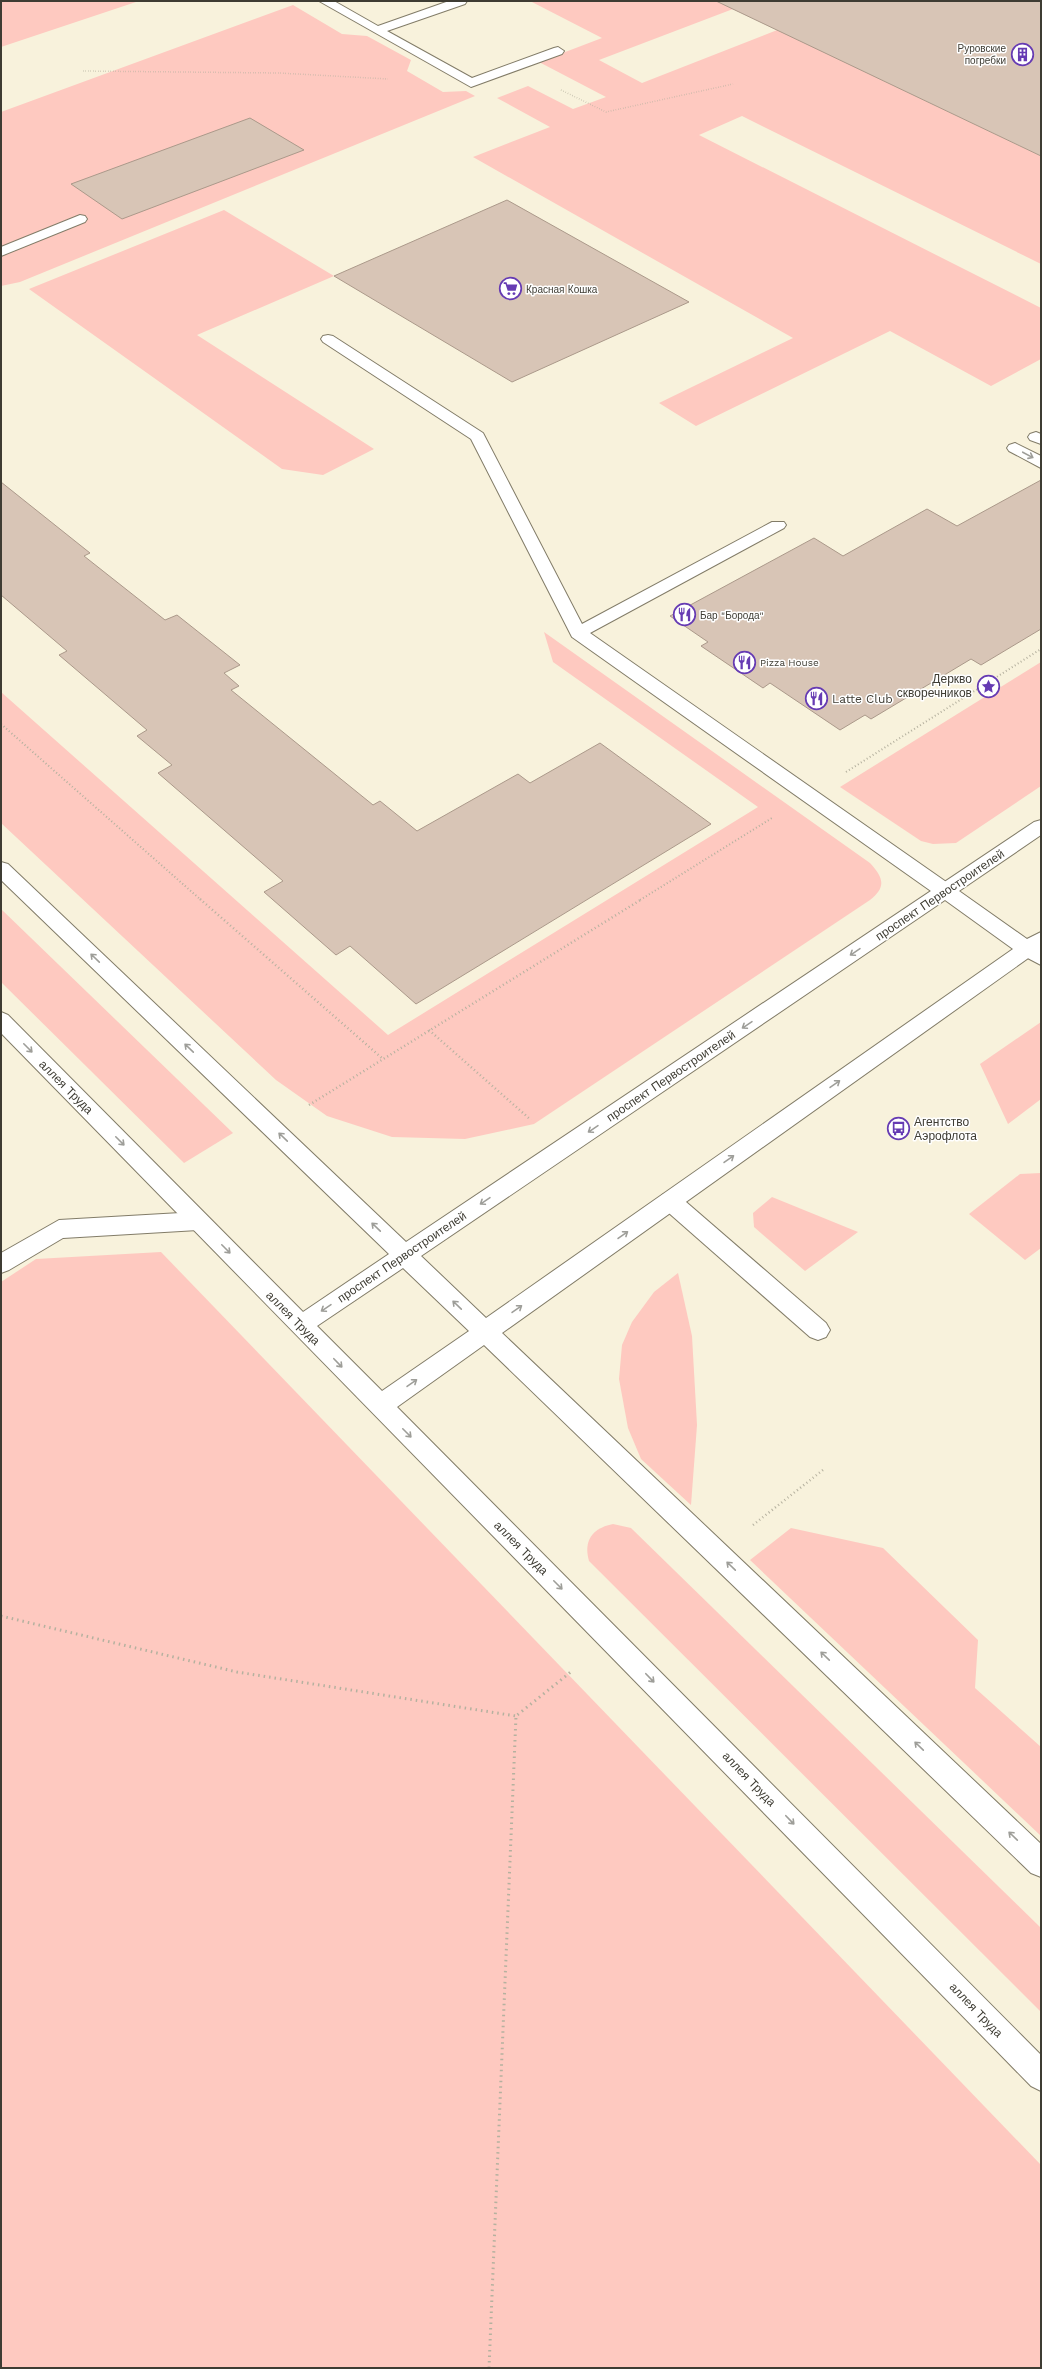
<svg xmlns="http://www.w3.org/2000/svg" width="1042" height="2369" font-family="'Work Sans',sans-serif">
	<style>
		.green { fill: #fec9c0 }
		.building { fill: #d8c5b6; stroke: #ab998a }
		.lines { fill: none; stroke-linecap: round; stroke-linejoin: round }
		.service-casing { stroke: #827c68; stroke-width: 2 }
		.secondary-casing { stroke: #827c68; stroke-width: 2 }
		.path-far3 { stroke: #b5b19f; stroke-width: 1.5; stroke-dasharray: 0.5 2; stroke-linecap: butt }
		.path-far2 { stroke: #b5b19f; stroke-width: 2; stroke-dasharray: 1 2.5; stroke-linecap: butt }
		.path-far1 { stroke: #b5b19f; stroke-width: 2.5; stroke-dasharray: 1 3; stroke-linecap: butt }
		.path { stroke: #b5b19f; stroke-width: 3; stroke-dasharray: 1.5 4; stroke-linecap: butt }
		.service { fill: #fff; fill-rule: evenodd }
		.secondary { fill: #fff; fill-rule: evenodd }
		.oneway { stroke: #9e9e99 }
		.labels { text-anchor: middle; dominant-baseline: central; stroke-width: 3; stroke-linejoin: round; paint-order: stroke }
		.far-poi-label { font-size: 10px; fill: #3e3c33; stroke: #fff; text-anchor: start }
		.poi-label { font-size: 12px; fill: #3e3c33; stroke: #fff; text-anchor: start }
		.street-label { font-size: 12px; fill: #3e3c33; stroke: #fff }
	</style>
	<rect width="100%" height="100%" fill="#f8f2dc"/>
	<g class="green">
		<path d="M1 1H139L1 47Z"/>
		<path d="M530 1H754L599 60 642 83 851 1 859 69 1041 156V264L742 116 699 135 1041 308V359L991 386 890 331 696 426 659 403 793 338 473 157 550 127 497 98 528 86 573 109 606 97 539 62 602 38Z"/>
		<path d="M293 5 342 34 367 36 411 60 407 71 443 92 466 91 475 96 20 282 1 286V112Z"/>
		<path d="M224 210 334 276 197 335 374 449 323 475 282 469 29 289Z"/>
		<path d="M544 632 870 863C883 877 887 887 870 900L534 1124 465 1139 392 1137 327 1116 276 1080 1 823V692L388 1035 758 807 553 662Z"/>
		<path d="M1041 662V786L956 843 933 844 921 841 840 787Z"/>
		<path d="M1 909 233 1133 184 1163 1 982Z"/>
		<path d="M1041 1022V1099L1008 1124 980 1064Z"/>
		<path d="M1041 1173V1248L1025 1260 969 1214 1020 1174Z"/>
		<path d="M772 1197 858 1232 805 1271 754 1227 753 1213Z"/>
		<path d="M161 1252 1041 2165V2368H1V1282L36 1259Z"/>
		<path d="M678 1273 692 1336 697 1425 691 1505 641 1459 628 1428 619 1379 622 1345 632 1322 654 1292Z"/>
		<path d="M613 1524 631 1528 1041 1928V2012L589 1561C583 1540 593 1528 613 1524Z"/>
		<path d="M791 1528 883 1548 978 1640 975 1688 1041 1747V1836L750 1560Z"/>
	</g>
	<g class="building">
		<path d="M716 1H1041V156Z"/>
		<path d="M250 118 304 150 122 219 71 184Z"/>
		<path d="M507 200 689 302 512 382 334 276Z"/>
		<path d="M1041 480V629L981 665 971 659 871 719 865 715 840 730 770 683 763 688 701 646 708 642 670 616 814 538 843 556 927 509 957 526Z"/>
		<path d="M1 482 90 553 84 556 165 620 177 615 240 665 224 673 239 686 231 690 373 805 380 801 417 831 518 774 530 783 600 743 711 824 416 1004 350 946 336 955 264 892 283 881 158 773 172 765 137 736 147 730 59 655 67 651 1 595Z"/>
	</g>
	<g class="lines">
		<defs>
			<g id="service">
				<path d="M319 1H334L378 26 449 1H467L465 4 387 31 472 78 554 48 558 47 564 51 562 54 471 87Z"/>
				<path d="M80 215 85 216 87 219 85 222 1 256V247Z"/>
				<path d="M328 335 333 336 483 433 582 624 772 522H784L786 525 784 528 590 633 952 886 955 891 952 896 945 898 938 896 572 637 471 439 323 342 321 339 323 336Z"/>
				<path d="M1036 432 1041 434V444L1030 440 1028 437 1030 434Z"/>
				<path d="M1015 443 1041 456V468L1009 451 1007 448 1009 445Z"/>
				<path d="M1027 942 1041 948V965L1020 954 1017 949 1020 944Z"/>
				<path d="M670 1192 678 1195 826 1323 830 1330 826 1337 818 1340 810 1337 662 1207 659 1201 662 1195Z"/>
				<path d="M198 1212 206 1215 209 1221 206 1227 198 1230 63 1238 9 1270 1 1273V1253L59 1220Z"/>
			</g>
			<path id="secondary" d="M1041 820V835L959 891 1027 939 1041 932V949L502 1333 1041 1844V1877L1031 1873 484 1345 397 1407 1041 2055V2091L1031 2086 1 1033V1012L8 1015 303 1312 389 1254 1 880V862L8 864 406 1242 1034 822ZM945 900 1013 949 486 1318 421 1256ZM403 1268 469 1331 382 1391 317 1326Z"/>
		</defs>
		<use href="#service" class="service-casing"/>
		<use href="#secondary" class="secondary-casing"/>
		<g class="path-far3">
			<path d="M83 71 279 73 388 79"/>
			<path d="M561 90 606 112 733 84"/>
		</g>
		<g class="path-far2">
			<path d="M1 724 201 900"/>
			<path d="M846 772 1041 649"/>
			<path d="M640 900 772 818"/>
		</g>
		<g class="path-far1">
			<path d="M200 899 383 1059"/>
			<path d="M429 1030 531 1120"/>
			<path d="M309 1105 642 899"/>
			<path d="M753 1525 823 1470"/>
		</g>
		<g class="path">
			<path d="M1 1616 237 1672 516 1716"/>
			<path d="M489 2368 516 1716 572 1671"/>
		</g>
		<use href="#service" class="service"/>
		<use href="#secondary" class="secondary"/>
	</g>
	<defs><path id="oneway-shaft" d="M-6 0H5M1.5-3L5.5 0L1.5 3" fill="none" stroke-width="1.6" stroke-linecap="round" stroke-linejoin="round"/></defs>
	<g class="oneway">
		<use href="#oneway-shaft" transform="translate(1028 455) rotate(28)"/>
		<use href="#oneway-shaft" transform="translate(855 952) rotate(146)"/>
		<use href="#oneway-shaft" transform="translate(95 958) rotate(-136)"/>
		<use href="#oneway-shaft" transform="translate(747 1025) rotate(146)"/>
		<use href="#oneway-shaft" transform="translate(28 1048) rotate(45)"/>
		<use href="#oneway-shaft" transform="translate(189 1048) rotate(-136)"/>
		<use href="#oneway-shaft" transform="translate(835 1084) rotate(-35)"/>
		<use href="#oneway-shaft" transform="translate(593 1129) rotate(146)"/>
		<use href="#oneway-shaft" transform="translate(283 1137) rotate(-136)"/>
		<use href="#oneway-shaft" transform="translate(120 1141) rotate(45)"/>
		<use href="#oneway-shaft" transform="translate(729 1159) rotate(-35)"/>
		<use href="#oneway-shaft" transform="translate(485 1201) rotate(146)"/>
		<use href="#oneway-shaft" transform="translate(376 1227) rotate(-136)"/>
		<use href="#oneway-shaft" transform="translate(623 1235) rotate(-35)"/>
		<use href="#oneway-shaft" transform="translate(226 1249) rotate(45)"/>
		<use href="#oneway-shaft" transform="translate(457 1305) rotate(-136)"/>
		<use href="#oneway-shaft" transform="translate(326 1308) rotate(146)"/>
		<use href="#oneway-shaft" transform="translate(517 1309) rotate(-35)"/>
		<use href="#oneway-shaft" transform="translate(338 1363) rotate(46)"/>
		<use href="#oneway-shaft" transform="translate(412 1383) rotate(-35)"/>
		<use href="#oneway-shaft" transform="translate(407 1433) rotate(45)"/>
		<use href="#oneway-shaft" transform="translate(731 1566) rotate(-136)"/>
		<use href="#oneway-shaft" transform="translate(558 1585) rotate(45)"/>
		<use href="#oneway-shaft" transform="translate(825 1656) rotate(-136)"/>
		<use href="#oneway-shaft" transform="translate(650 1678) rotate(46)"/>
		<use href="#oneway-shaft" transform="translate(919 1746) rotate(-136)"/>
		<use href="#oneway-shaft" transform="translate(790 1820) rotate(46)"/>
		<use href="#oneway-shaft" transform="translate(1013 1836) rotate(-136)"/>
	</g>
	<defs>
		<symbol id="building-ring" viewBox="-11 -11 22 22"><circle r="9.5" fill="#fff" stroke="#663bb3" stroke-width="1.5"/><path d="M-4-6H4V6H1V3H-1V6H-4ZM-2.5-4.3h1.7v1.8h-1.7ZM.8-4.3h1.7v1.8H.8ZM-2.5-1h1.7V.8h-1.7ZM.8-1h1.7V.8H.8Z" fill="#663bb3"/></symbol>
		<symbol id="supermarket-ring" viewBox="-11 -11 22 22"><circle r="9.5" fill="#fff" stroke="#663bb3" stroke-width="1.5"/><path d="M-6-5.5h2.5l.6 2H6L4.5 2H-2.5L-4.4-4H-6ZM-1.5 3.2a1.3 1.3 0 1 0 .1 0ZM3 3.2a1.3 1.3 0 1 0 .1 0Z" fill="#663bb3"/></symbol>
		<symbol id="restaurant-ring" viewBox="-11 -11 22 22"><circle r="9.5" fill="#fff" stroke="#663bb3" stroke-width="1.5"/><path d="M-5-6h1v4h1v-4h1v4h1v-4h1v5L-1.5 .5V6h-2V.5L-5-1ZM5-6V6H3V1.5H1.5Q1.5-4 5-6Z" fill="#663bb3"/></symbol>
		<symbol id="sight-ring" viewBox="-11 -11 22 22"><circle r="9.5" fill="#fff" stroke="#663bb3" stroke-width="1.5"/><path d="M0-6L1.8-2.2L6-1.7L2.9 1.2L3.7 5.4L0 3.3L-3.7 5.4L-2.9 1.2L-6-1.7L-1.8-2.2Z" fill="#663bb3"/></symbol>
		<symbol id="bus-ring" viewBox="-11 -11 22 22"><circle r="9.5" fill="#fff" stroke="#663bb3" stroke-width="1.5"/><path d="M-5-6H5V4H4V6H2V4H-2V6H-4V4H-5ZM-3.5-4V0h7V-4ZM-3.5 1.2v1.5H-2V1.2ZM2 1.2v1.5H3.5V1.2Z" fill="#663bb3"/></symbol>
	</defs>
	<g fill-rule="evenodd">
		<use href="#building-ring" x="1010" y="42" width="25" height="25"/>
		<use href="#supermarket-ring" x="498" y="276" width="25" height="25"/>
		<use href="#restaurant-ring" x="672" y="602" width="25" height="25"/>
		<use href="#restaurant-ring" x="732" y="650" width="25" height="25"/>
		<use href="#sight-ring" x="976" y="674" width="25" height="25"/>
		<use href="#restaurant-ring" x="804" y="686" width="25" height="25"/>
		<use href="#bus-ring" x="886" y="1116" width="25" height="25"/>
	</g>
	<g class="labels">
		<g class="far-poi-label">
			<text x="1006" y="48" text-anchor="end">Руровские<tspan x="1006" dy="12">погребки</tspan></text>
			<text x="526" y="289">Красная Кошка</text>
			<text x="700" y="615">Бар "Борода"</text>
			<text x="760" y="662">Pizza House</text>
		</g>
		<g class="poi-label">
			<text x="972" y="679" text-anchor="end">Деркво<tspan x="972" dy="14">скворечников</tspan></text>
			<text x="832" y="699">Latte Club</text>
			<text x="914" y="1122">Агентство<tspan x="914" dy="14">Аэрофлота</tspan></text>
		</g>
		<g class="street-label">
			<text transform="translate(940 895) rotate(-34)">проспект Первостроителей</text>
			<text transform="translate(671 1076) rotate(-34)">проспект Первостроителей</text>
			<text transform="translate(66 1087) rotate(45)">аллея Труда</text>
			<text transform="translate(402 1257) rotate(-34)">проспект Первостроителей</text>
			<text transform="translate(293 1318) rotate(45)">аллея Труда</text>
			<text transform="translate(521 1548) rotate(45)">аллея Труда</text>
			<text transform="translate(749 1779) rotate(46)">аллея Труда</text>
			<text transform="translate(976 2010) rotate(46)">аллея Труда</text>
		</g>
	</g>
	<rect width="1042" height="2369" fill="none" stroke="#3e3c33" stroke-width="4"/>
</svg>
